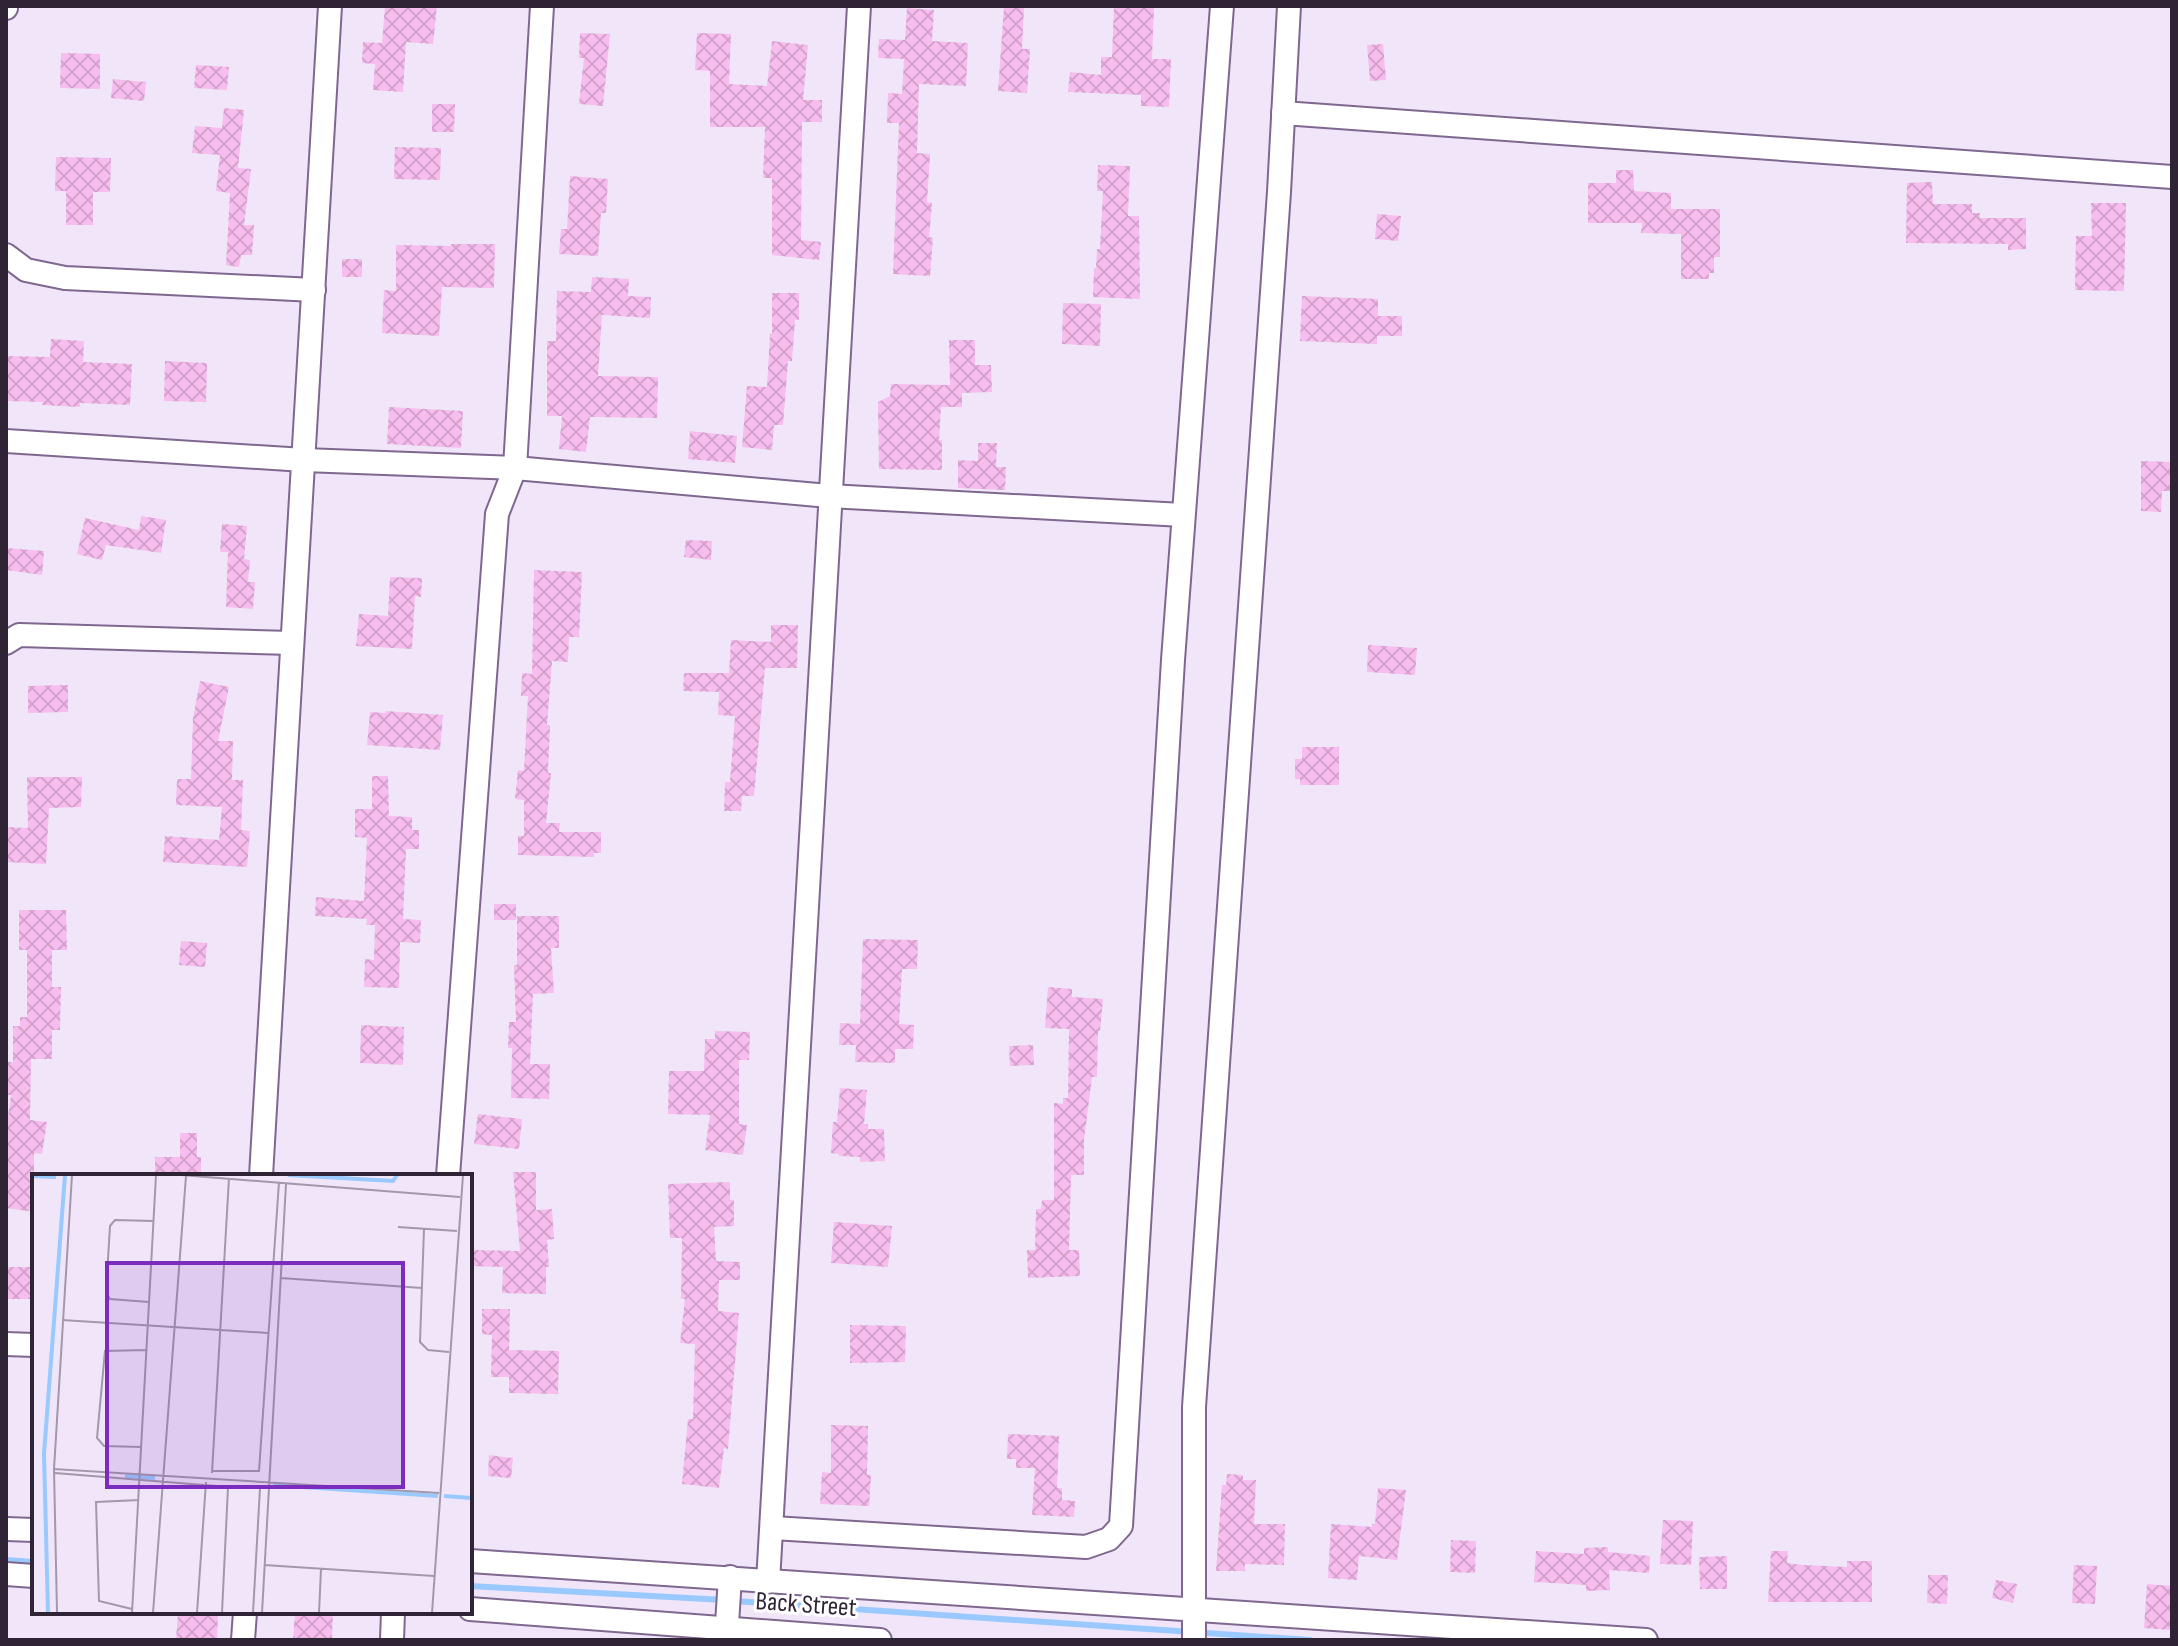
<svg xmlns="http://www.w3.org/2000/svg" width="2178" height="1646" font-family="'Sofia Sans Condensed',sans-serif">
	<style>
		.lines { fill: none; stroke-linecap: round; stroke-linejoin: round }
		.stream { stroke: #99c9ff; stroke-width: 6 }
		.building { fill: url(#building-cross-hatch) }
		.street-casing { stroke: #7f678f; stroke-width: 26 }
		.street { stroke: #fff; stroke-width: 22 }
		.labels { text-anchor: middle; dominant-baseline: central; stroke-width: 6; stroke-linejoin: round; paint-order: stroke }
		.street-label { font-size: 26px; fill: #2f2435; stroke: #fff }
		.inset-river { fill: none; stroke: #99c9ff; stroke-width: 4 }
		.inset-road { fill: none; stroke: #a398ab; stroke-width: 2 }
		.view { fill: #7b2cbf; fill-opacity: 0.15; stroke: #7b2cbf; stroke-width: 4 }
		.inset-edge { fill: none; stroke: #2f2435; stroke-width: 4 }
	</style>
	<defs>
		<pattern id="building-cross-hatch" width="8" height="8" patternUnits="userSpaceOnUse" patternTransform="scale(2)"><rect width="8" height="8" fill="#f7bdee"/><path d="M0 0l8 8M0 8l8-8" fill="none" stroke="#d4a2cd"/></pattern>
	</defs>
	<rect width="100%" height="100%" fill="#f1e6f9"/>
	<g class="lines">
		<g class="stream">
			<path d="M6 1560 34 1562"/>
			<path d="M470 1586 724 1600"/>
			<path d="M735 1601 1310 1640"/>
		</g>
	</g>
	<g class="building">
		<path d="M385 6H437L433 44 406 42 403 92 373 90 375 64 362 63 363 42 382 43Z"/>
		<path d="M1004 6H1024L1022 49H1030L1027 93 998 91Z"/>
		<path d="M1114 6H1154L1152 59H1171L1169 107 1141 106V95L1068 92 1070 72 1101 75V57H1112Z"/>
		<path d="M907 8 934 10 932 41 968 43 966 86 919 84 917 153 930 154 927 202 932 203 929 237 933 238 930 276 893 274 899 123H887L888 93 902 94 904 59 878 58 879 39 905 40Z"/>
		<path d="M580 33 610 34 603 106 579 104 584 58H579Z"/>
		<path d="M697 33 731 34 729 84 767 86 772 41 808 45 803 100H822V122H802L801 240 821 242 819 260 772 255V178H763L765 127H710V71L695 70Z"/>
		<path d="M1383 44 1386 80 1370 81 1367 45Z"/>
		<path d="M61 53 100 54V89L60 88Z"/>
		<path d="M196 65 229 67 227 90 194 88Z"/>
		<path d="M113 79 146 82 144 101 111 98Z"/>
		<path d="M432 104H455L454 132H432Z"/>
		<path d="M224 108 244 110 238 168 251 169 244 225H254L252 255H241L239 267 226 265 230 193 216 191 220 155 192 153 195 126 222 128Z"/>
		<path d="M395 147 441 148 440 180 394 179Z"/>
		<path d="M56 157 111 158 110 192H93V225H66V191H55Z"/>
		<path d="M1098 165 1130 166 1128 216H1139L1140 299 1093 297 1094 268H1096L1097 249H1100L1103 191H1097Z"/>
		<path d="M1616 170H1633L1634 191 1671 193V209H1720V257H1714V273H1709V279H1681V234L1641 233 1642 223H1588V183H1616Z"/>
		<path d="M570 176 608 179 606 213H601L598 256 559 254 561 229H567Z"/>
		<path d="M1932 182 1933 204H1972V213H1980V218H2026V249L2008 250V244L1906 243 1907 183Z"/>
		<path d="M2091 203H2126L2124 291 2075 290 2076 236H2092Z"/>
		<path d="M1377 214 1401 216 1398 241 1375 239Z"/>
		<path d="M451 244H495L494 288 442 287 439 336 382 333 384 290 396 291V245L451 246Z"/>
		<rect x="342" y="259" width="20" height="18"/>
		<path d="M592 277 629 279 628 296 651 297 650 318 602 315 598 376 658 377 657 418 590 417 586 452 559 449 562 416H547V341H556L557 291 591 292Z"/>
		<path d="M772 293H799V320H795L792 361H788L783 425H774L772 450 742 447 747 386 767 387 770 334H772Z"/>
		<path d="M1302 296 1378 299V316H1402V336H1377V344L1300 341Z"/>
		<path d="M1063 303 1101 304 1100 346 1062 344Z"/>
		<path d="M51 339 84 341 83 362 132 364 130 405 80 403V407L42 405 43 402 6 401V356L50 357Z"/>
		<path d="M949 340H975V365H991L992 392 962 393V407H941L939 440H942V470L879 469 878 402 890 396 891 384 950 385Z"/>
		<path d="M165 361 207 363 206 402 164 401Z"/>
		<path d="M389 407 463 411 461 448 387 444Z"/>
		<path d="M690 431 737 436 735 463 688 459Z"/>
		<path d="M978 443H997L996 467H1006L1005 490 958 488V460L978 461Z"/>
		<path d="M2141 461 2172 462V491H2162L2161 512 2141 511Z"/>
		<path d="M141 516 166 520 161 553 106 545 102 560 77 554 85 518 139 530Z"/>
		<path d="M222 524 247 526 244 559 250 560 248 582H255L253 609 226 607 228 552H220Z"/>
		<path d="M686 540 712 541 711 560 684 557Z"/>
		<path d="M6 548 44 551 42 575 6 570Z"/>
		<path d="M534 570 582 572 579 637H569L568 662 552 661 547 725 550 726 548 773H551L546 823H560L559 832H601V853H594V857L518 855V836H524V800L515 799 518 770 524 771 528 696H521L522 673 532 674Z"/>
		<path d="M390 577 422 578 421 597 415 596 412 649 356 646 359 614 388 616Z"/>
		<path d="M771 625H798L797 668H765L754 796H742L741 811H724L725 782H730L735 716 718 715 719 692 683 691 684 673H729L731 640 771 642Z"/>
		<path d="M1368 645 1417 648 1415 675 1367 672Z"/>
		<path d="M200 681 229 687 218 741H233L232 780H243L241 830 250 831 247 867 163 862 165 836 219 840 222 807 176 805 177 779H191L193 718Z"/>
		<path d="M68 685V712L28 713V686Z"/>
		<path d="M386 711 443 715 440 750 367 745 370 712 386 713Z"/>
		<path d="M1302 747H1339V785H1300V779H1295V759H1302Z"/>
		<path d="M372 776H388L389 816 412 817V830H419V849H406L403 919 421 920 420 943 400 942 399 988 364 987 365 959 374 960 375 925H366L367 919 315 916 316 897 364 901 367 838 355 837V809H372Z"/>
		<path d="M27 777H82L81 807 49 808 46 864 6 862 7 827 28 828Z"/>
		<rect x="494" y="904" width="22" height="16"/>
		<path d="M19 910H66L67 950H52V987H61L60 1030H52V1059H31L30 1120 47 1122 42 1154 34 1153V1212L6 1208V1131L11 1095H6V1062H13V1026H20V1017H27V950H19Z"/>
		<path d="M517 916H559V948H551L554 993 533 994 530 1064H550L549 1099 511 1098 512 1048H508L509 1022H516L514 965H517Z"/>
		<path d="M863 939 918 940 917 969H902L899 1024 914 1025 913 1049H895V1063L855 1062 856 1045H839L840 1023 860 1024Z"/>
		<path d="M181 941 207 943 205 967 179 965Z"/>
		<path d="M1048 987 1072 989V997L1103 999 1100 1031H1098L1097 1077H1092L1084 1140V1175H1071L1069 1250H1079L1080 1276 1028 1278 1027 1250H1035L1036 1209H1041L1042 1200H1054V1103L1063 1104V1098H1068L1069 1029 1045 1028Z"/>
		<path d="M361 1025 404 1027 403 1065 360 1063Z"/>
		<path d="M715 1031 750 1032 749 1060H739V1124L747 1125 743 1155 705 1150 710 1115 668 1114 669 1071H704L705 1039H715Z"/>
		<path d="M1033 1045 1034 1065 1010 1066 1009 1046Z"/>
		<path d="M840 1088 867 1090 864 1124H868V1129H884L885 1161 860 1162V1157L839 1156V1154L831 1153 833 1122H837Z"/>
		<path d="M478 1114 522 1119 519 1149 474 1144Z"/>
		<path d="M180 1133H197V1157H201V1176H155V1157H180Z"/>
		<path d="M513 1172H536V1210L552 1209 554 1239 547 1240 549 1267H546V1294L502 1293 503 1267 471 1266V1250L520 1251Z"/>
		<path d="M730 1182V1200H734V1226L714 1227 716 1261 740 1262V1280H719L718 1311 739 1313 728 1449 724 1448 719 1488 682 1484 688 1419H693L695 1344 680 1343 685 1299H681L682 1238H670L668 1184Z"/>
		<path d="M834 1222 892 1226 888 1267 831 1263Z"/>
		<rect x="6" y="1267" width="28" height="32"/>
		<path d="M482 1309H510L509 1350 559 1351 558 1394 509 1393V1377H491L492 1335 482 1334Z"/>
		<path d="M850 1325 906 1326 905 1362 850 1363Z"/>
		<path d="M831 1425 868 1426 867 1475H871L869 1506 820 1504 822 1472 831 1473Z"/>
		<path d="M1008 1434 1059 1436 1057 1488H1062V1500L1075 1501 1074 1517 1032 1515 1035 1468H1016V1459H1007Z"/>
		<path d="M489 1455 513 1458 511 1478 488 1476Z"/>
		<path d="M1227 1474 1243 1475V1480H1256L1254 1524H1285L1284 1565 1245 1564V1571H1216L1222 1485H1226Z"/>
		<path d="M1378 1488 1406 1490 1397 1560 1359 1556 1357 1580 1328 1578 1331 1524 1372 1527V1524H1375Z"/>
		<path d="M1663 1520 1693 1521 1691 1565 1660 1564Z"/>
		<path d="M1451 1540 1476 1541 1475 1573 1450 1572Z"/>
		<path d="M1608 1547V1552L1650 1556 1649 1573 1609 1570 1610 1590 1586 1591V1585L1534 1582 1536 1551 1584 1554V1548Z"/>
		<path d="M1771 1551H1788L1787 1563 1803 1565 1847 1567V1561H1872V1602H1768Z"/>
		<path d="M1727 1556V1589H1700L1699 1557Z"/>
		<path d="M2074 1565 2097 1566 2095 1604 2072 1603Z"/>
		<path d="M1928 1575H1948L1947 1604 1927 1603Z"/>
		<path d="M1996 1580 2017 1584 2013 1603 1992 1598Z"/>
		<path d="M2147 1584 2172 1586 2170 1630 2144 1628Z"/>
		<path d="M178 1612H218L217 1640H176Z"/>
		<path d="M295 1612H333L332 1640H293Z"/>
	</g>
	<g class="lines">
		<defs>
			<g id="street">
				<path d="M6 8V6"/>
				<path d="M1283 113 2172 177"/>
				<path d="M6 255 26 270 65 278 314 290"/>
				<path d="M6 441 304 460 515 468 829 496 1183 515"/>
				<path d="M6 643 19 635 292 643"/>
				<path d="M261 1176 330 6"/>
				<path d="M448 1176 497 514 515 468 542 6"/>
				<path d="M6 1344 34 1345"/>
				<path d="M773 1528 1086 1547 1109 1539 1121 1526 1173 660 1222 6"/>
				<path d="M6 1529 34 1530"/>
				<path d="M470 1561 1646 1640"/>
				<path d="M6 1574 34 1576"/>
				<path d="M768 1582 859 6"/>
				<path d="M470 1609 880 1640"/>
				<path d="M243 1640 245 1612"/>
				<path d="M392 1640 393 1612"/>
				<path d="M726 1640 730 1577"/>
				<path d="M1194 1640V1407L1279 192 1289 6"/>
			</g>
		</defs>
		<use href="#street" class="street-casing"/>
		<use href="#street" class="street"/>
	</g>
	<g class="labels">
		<g class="street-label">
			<text transform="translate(806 1605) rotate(4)">Back Street</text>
		</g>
	</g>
	<g transform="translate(32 1174)">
		<rect width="440" height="440" fill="#f1e6f9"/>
		<path class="inset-river" d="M256 1 361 7 365 1M0 2 24 3M93 302 123 304M241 311 406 322M412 322 440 324M16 439 12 280 33 1"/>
		<path class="inset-road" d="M149 1 428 23M382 1H421M366 53 425 57M392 55 388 168 396 176 417 178M249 104 390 114M117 128 78 125 74 118 78 52 83 46 121 47M30 146 236 159M109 273 72 272 65 264 73 177 114 176M22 295 40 1M180 297H227L247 8M23 299 196 313 190 439M180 299 197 4M232 391 402 402M100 435 67 427 64 328 107 326M25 439 22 295 407 319M100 439 124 1M121 439 154 2M165 439 174 308M221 439 228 314M230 439 254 10M287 439 289 395M400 439 431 1"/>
		<path class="view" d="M75 89H371V313H75Z"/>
		<rect width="440" height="440" class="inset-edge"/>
	</g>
	<rect width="2178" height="1646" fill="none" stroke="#2f2435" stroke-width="16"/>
</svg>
